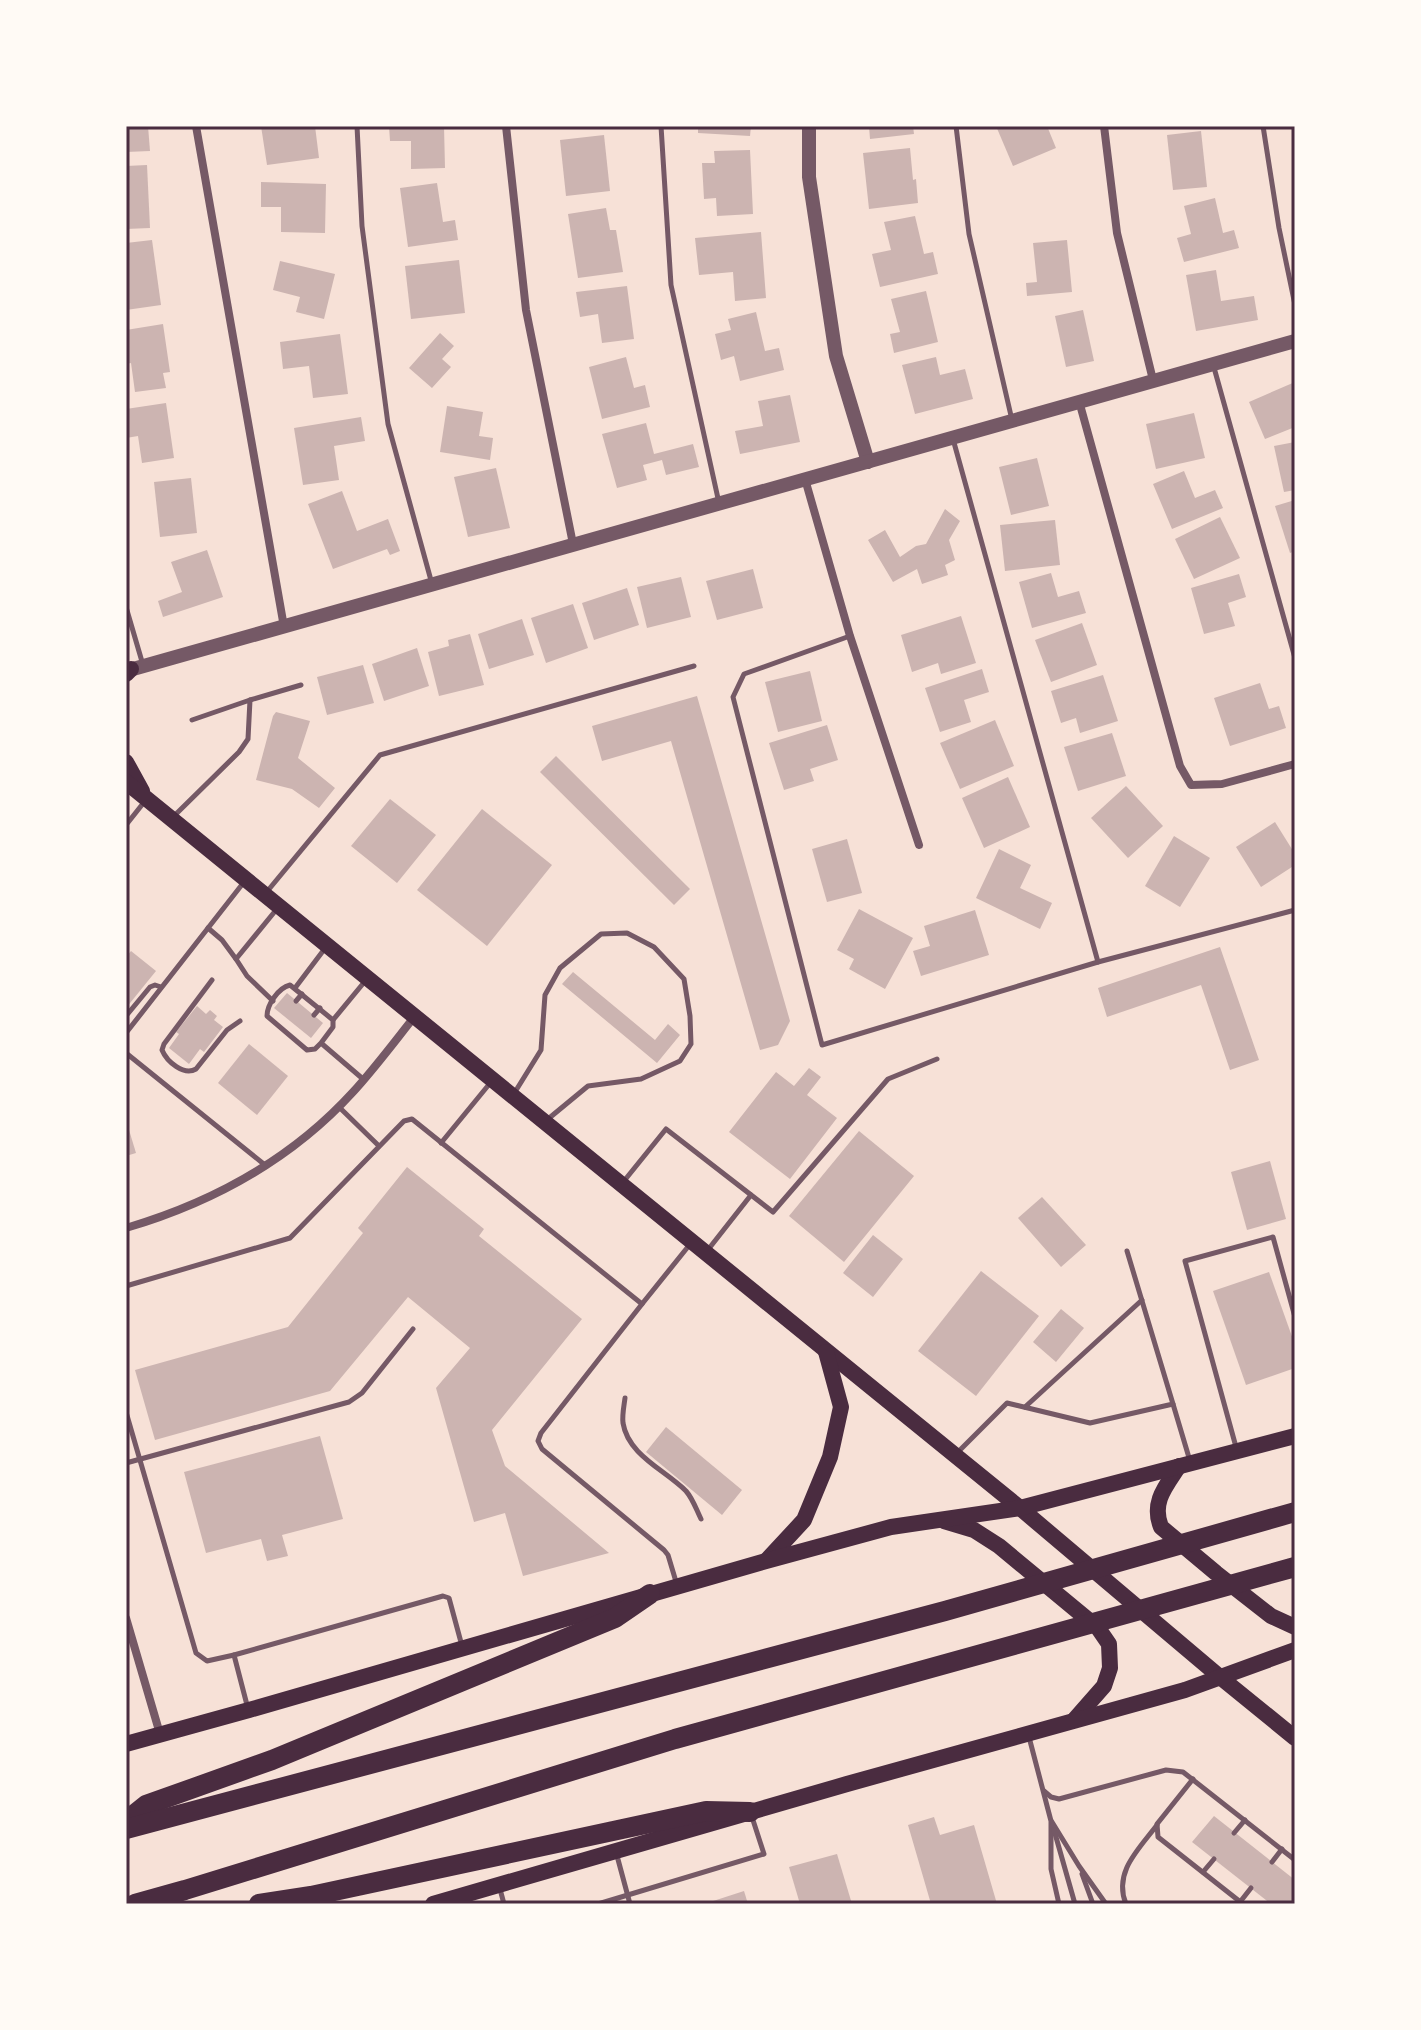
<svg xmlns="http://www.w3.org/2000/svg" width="1421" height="2030" font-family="Merriweather,serif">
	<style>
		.building { fill: #ccb4b1 }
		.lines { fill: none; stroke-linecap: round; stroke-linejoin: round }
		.service { stroke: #755966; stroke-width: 5 }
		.minor { stroke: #755966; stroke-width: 8 }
		.tertiary { stroke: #755966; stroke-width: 14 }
		.secondary { stroke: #4a2c40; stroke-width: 16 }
		.motorway { stroke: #4a2c40; stroke-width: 20 }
		.neatline { fill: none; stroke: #4a2c40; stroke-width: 3 }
	</style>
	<rect width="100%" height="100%" fill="#f7e1d7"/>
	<g class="building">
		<path d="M126 126H148L150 151 126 152Z"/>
		<path d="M261 126H315L319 158 267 165Z"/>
		<path d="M389 126H444L445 168 411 169V141H390Z"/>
		<path d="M698 126H751L750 136 698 133Z"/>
		<path d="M869 126H913L914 134 870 139Z"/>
		<path d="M996 126H1047L1056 148 1013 166Z"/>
		<path d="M1201 131 1207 187 1173 190 1167 135Z"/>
		<path d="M604 135 610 191 566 196 560 140Z"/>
		<path d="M910 148 913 180 916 179 918 203 869 209 863 153Z"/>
		<path d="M750 150 753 214 717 216 716 198 704 199 702 163H715L714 151Z"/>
		<path d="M147 165 150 228 126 229V166Z"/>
		<path d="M261 182 326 184 325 233 281 232V207H261Z"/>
		<path d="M437 183 443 222 455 220 458 240 408 247 400 188Z"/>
		<path d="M1215 198 1223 233 1234 230 1239 248 1184 262 1177 238 1191 234 1184 206Z"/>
		<path d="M606 208 610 230H616L623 272 578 278 568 214Z"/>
		<path d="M915 216 924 254 933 252 938 274 880 287 872 254 891 250 884 222Z"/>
		<path d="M761 232 766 298 735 301 733 272 699 275 695 238Z"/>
		<path d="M152 240 161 305 126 310V243Z"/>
		<path d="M1067 240 1072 292 1027 296 1026 283 1037 282 1033 243Z"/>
		<path d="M459 260 465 313 411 319 405 266Z"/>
		<path d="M280 261 335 274 324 319 296 312 300 297 273 290Z"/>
		<path d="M1216 270 1221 301 1254 296 1258 320 1196 331 1186 275Z"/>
		<path d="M627 286 634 339 602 343 598 314 580 317 576 292Z"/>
		<path d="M926 291 938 342 894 353 890 334 900 332 891 299Z"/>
		<path d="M1083 310 1094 361 1066 367 1055 316Z"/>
		<path d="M756 312 765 351 779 348 784 370 740 381 734 356 721 360 715 334 731 330 728 319Z"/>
		<path d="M163 324 170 372 163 373 166 388 135 392 131 363 126 364V330Z"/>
		<path d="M440 333 454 346 442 359 451 367 432 388 409 368Z"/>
		<path d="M340 334 348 394 313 398 309 366 283 369 280 342Z"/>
		<path d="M626 357 634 388 645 385 650 407 602 419 589 367Z"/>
		<path d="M936 357 940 375 965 369 973 399 915 414 902 365Z"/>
		<path d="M1295 382V427L1265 439 1249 402Z"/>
		<path d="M790 395 800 442 740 454 735 431 763 426 758 401Z"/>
		<path d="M166 403 174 458 142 463 138 436 126 438V409Z"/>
		<path d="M447 406 483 412 479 436 493 438 490 460 440 452Z"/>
		<path d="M1194 413 1205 458 1156 469 1146 424Z"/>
		<path d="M361 417 365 441 334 446 339 480 303 485 294 428Z"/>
		<path d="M646 423 654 454 693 444 699 467 666 475 662 460 643 465 647 480 617 488 602 434Z"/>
		<path d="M1295 442V490L1284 492 1274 446Z"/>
		<path d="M1037 458 1049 506 1011 515 999 467Z"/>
		<path d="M496 468 510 528 468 537 454 477Z"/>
		<path d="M1184 471 1195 498 1215 490 1223 508 1172 529 1153 484Z"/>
		<path d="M191 478 197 533 160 537 154 482Z"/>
		<path d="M342 491 357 531 388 519 400 551 390 555 387 549 333 569 308 504Z"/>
		<path d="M1295 500V551L1290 553 1275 506Z"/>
		<path d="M945 509 960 521 949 540 955 560 945 565 948 575 922 584 917 569 893 582 868 540 885 530 900 557 916 546 926 544Z"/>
		<path d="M1220 517 1240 558 1194 579 1175 539Z"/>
		<path d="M1055 520 1060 565 1005 571 1000 525Z"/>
		<path d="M207 550 223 597 163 617 158 601 182 592 171 562Z"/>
		<path d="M753 569 763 608 717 620 706 581Z"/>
		<path d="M1051 573 1058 597 1079 591 1086 613 1032 628 1019 582Z"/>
		<path d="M1239 574 1246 597 1228 603 1235 626 1204 634 1191 588Z"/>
		<path d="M681 577 691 617 647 628 637 587Z"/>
		<path d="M627 588 639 625 594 640 582 603Z"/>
		<path d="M573 604 588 648 546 663 531 618Z"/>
		<path d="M961 616 976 663 941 674 938 663 912 672 901 635Z"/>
		<path d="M522 619 534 655 489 669 478 634Z"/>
		<path d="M1082 623 1097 665 1051 682 1035 640Z"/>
		<path d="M470 634 484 685 439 696 428 652 449 646 448 640Z"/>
		<path d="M417 648 429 686 384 701 372 664Z"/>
		<path d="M363 665 374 703 327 715 317 677Z"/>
		<path d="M982 669 989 692 964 700 971 722 940 732 925 688Z"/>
		<path d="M810 671 822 721 778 732 765 682Z"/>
		<path d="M1103 675 1118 721 1080 733 1076 718 1061 723 1051 691Z"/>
		<path d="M1260 683 1269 709 1279 706 1286 728 1230 746 1214 698Z"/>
		<path d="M697 696 790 1021 778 1045 760 1050 671 741 602 761 592 726Z"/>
		<path d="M276 712 310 721 298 758 335 788 319 808 292 789 256 780 273 716Z"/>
		<path d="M995 720 1014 766 960 789 940 743Z"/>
		<path d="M827 725 838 760 810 769 814 781 784 790 769 743Z"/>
		<path d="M1112 733 1126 776 1078 791 1064 747Z"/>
		<path d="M556 756 690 889 674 905 540 772Z"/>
		<path d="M1008 777 1030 827 984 848 962 798Z"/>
		<path d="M1126 786 1163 826 1128 858 1091 818Z"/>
		<path d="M390 799 436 835 397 883 351 846Z"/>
		<path d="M482 809 552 865 487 946 417 890Z"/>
		<path d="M1275 822 1295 854V865L1261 887 1236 847Z"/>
		<path d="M1174 836 1210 858 1180 907 1145 886Z"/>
		<path d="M847 839 862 893 827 902 812 849Z"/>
		<path d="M999 849 1031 865 1020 888 1052 903 1040 929 976 898Z"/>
		<path d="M859 909 913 938 885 989 849 969 854 959 837 950Z"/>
		<path d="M975 910 989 955 921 976 913 951 930 946 924 926Z"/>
		<path d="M1220 947 1259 1060 1230 1070 1201 985 1107 1017 1098 988Z"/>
		<path d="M131 951 156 971 126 1008V957Z"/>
		<path d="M573 972 655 1040 668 1024 680 1035 657 1063 562 984Z"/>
		<path d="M287 993 323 1023 311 1038 274 1008Z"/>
		<path d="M197 1006 206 1014 210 1010 217 1016 214 1020 223 1027 204 1052 200 1049 189 1064 169 1048 179 1034 176 1032Z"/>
		<path d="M249 1044 288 1076 257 1115 218 1083Z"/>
		<path d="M809 1068 821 1077 807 1095 837 1118 790 1179 729 1132 776 1072 794 1086Z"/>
		<path d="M126 1120 136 1153 126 1156Z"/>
		<path d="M859 1131 914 1176 844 1262 789 1216Z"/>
		<path d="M1270 1161 1286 1219 1247 1230 1231 1172Z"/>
		<path d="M407 1167 484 1229 479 1236 582 1319 492 1430 505 1466 609 1553 523 1576 505 1513 474 1522 436 1388 470 1348 408 1297 330 1391 155 1440 135 1370 288 1327 363 1233 358 1228Z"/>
		<path d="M1042 1197 1086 1245 1061 1267 1018 1218Z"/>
		<path d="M873 1235 903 1259 873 1297 843 1273Z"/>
		<path d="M981 1271 1039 1316 976 1396 918 1351Z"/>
		<path d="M1269 1272 1295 1345V1368L1246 1385 1213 1291Z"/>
		<path d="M1061 1309 1084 1328 1056 1362 1033 1342Z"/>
		<path d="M666 1427 742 1490 722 1515 646 1452Z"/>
		<path d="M320 1436 343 1519 282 1535 288 1556 267 1561 261 1539 206 1553 184 1472Z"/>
		<path d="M1214 1816 1295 1880V1904H1271L1192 1842Z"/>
		<path d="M934 1817 940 1835 974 1825 997 1904H931L908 1825Z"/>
		<path d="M837 1854 852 1904H800L789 1867Z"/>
		<path d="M744 1891 748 1904H707V1903Z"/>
	</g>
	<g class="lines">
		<g class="service">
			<path d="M357 126 362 226 388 424 432 584"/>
			<path d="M661 126 671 285 719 503"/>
			<path d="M956 126 969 234 1012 420"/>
			<path d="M1263 126 1279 228 1295 305"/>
			<path d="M1213 364 1295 658"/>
			<path d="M953 439 1098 962"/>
			<path d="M126 607 143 665"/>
			<path d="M850 636 744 674 733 697 822 1045 1098 962 1295 910"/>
			<path d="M250 700 301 685"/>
			<path d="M175 815 239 752 248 739 250 700 192 720"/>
			<path d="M126 825 145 801"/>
			<path d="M265 894 380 755 694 666"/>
			<path d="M208 928 222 940 236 959"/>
			<path d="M212 980 164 1044 162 1050C167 1062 184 1076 196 1069L227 1030 240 1021"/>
			<path d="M295 988 326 947"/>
			<path d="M273 1001 247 976 236 959 276 910"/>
			<path d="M296 1001 302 994"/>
			<path d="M314 1015 320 1008"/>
			<path d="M126 1016 150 987 155 985 161 987"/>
			<path d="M333 1020 366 980"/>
			<path d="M126 1033 244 882"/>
			<path d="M321 1043 333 1027V1020L290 985C278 988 267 1005 267 1016L307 1050 315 1049 321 1043 363 1079"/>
			<path d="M126 1053 265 1165"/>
			<path d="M515 1092 541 1050 545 995 560 968 601 934 627 933 654 947 684 979 690 1016 691 1044 680 1061 641 1079 588 1086 548 1119"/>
			<path d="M339 1107 379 1146"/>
			<path d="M441 1143 491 1082"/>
			<path d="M624 1181 666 1129 773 1212 888 1079 937 1059"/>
			<path d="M707 1251 751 1195"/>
			<path d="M126 1286 290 1238 404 1121 412 1119 642 1304 541 1433 538 1441 542 1449 664 1550 668 1555 677 1585"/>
			<path d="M642 1304 691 1243"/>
			<path d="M625 1398C624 1406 622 1415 623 1423 628 1455 665 1470 686 1491 693 1499 696 1509 701 1519"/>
			<path d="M1173 1404 1190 1461"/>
			<path d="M1025 1407 1142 1300"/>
			<path d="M126 1412 196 1653 207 1661 234 1655"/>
			<path d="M1236 1447 1185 1261 1273 1237 1295 1317"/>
			<path d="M958 1452 1007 1403 1090 1423 1173 1404 1127 1251"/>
			<path d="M126 1463 349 1402 362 1393 413 1329"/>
			<path d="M247 1705 234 1655 443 1596 449 1598 462 1646"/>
			<path d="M1029 1737 1051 1821V1869L1059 1904"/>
			<path d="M1193 1779 1157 1824 1158 1837 1243 1904"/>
			<path d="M1044 1791 1051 1797 1059 1799 1166 1770 1183 1772 1295 1860"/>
			<path d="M1052 1822 1079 1866 1106 1904"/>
			<path d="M1054 1830 1075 1904"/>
			<path d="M1234 1833 1245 1820"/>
			<path d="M616 1852 630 1904"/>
			<path d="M1272 1862 1282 1849"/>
			<path d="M1203 1872 1214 1859"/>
			<path d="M1082 1874 1093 1904"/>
			<path d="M500 1889 504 1904"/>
			<path d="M1240 1902 1251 1888"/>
			<path d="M598 1904 764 1854 752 1817"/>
			<path d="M1126 1904C1113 1872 1139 1849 1157 1825"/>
		</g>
		<g class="minor">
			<path d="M196 126 284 627"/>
			<path d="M506 126 526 310 573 544"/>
			<path d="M1104 126 1117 233 1153 380"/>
			<path d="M1079 401 1180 766 1191 785 1222 784 1295 764"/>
			<path d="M805 479 850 636 919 845"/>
			<path d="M126 1228C214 1202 291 1160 353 1092 375 1068 395 1041 415 1016"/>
			<path d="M126 1618 160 1734"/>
		</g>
		<g class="tertiary">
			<path d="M809 126V177L836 356 868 462"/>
			<path d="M126 671 1295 341"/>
		</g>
		<g class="secondary">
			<path d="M126 674 131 669"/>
			<path d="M126 762 142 791"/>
			<path d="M126 782 1020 1508 1220 1677 1295 1738"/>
			<path d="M1179 1466C1166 1486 1151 1502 1161 1527L1216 1573 1271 1616 1295 1627"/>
			<path d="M944 1521 974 1530 999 1546 1098 1628 1109 1644 1110 1668 1104 1686 1075 1719"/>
			<path d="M767 1560 804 1520 830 1457 841 1407 826 1352"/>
			<path d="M126 1744 249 1710 766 1561 891 1527 1020 1508 1295 1436"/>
			<path d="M433 1904 847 1784 1185 1690 1295 1650"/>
		</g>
		<g class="motorway">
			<path d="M126 1821 146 1805 272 1760 615 1618 650 1594"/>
			<path d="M126 1829 945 1611 1295 1512"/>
			<path d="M135 1904 185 1890 675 1739 1295 1567"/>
			<path d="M259 1904 311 1896 706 1811 750 1812"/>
		</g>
	</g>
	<rect width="1421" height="2030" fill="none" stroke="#fffaf5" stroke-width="256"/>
	<rect x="128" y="128" width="1165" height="1774" class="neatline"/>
</svg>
